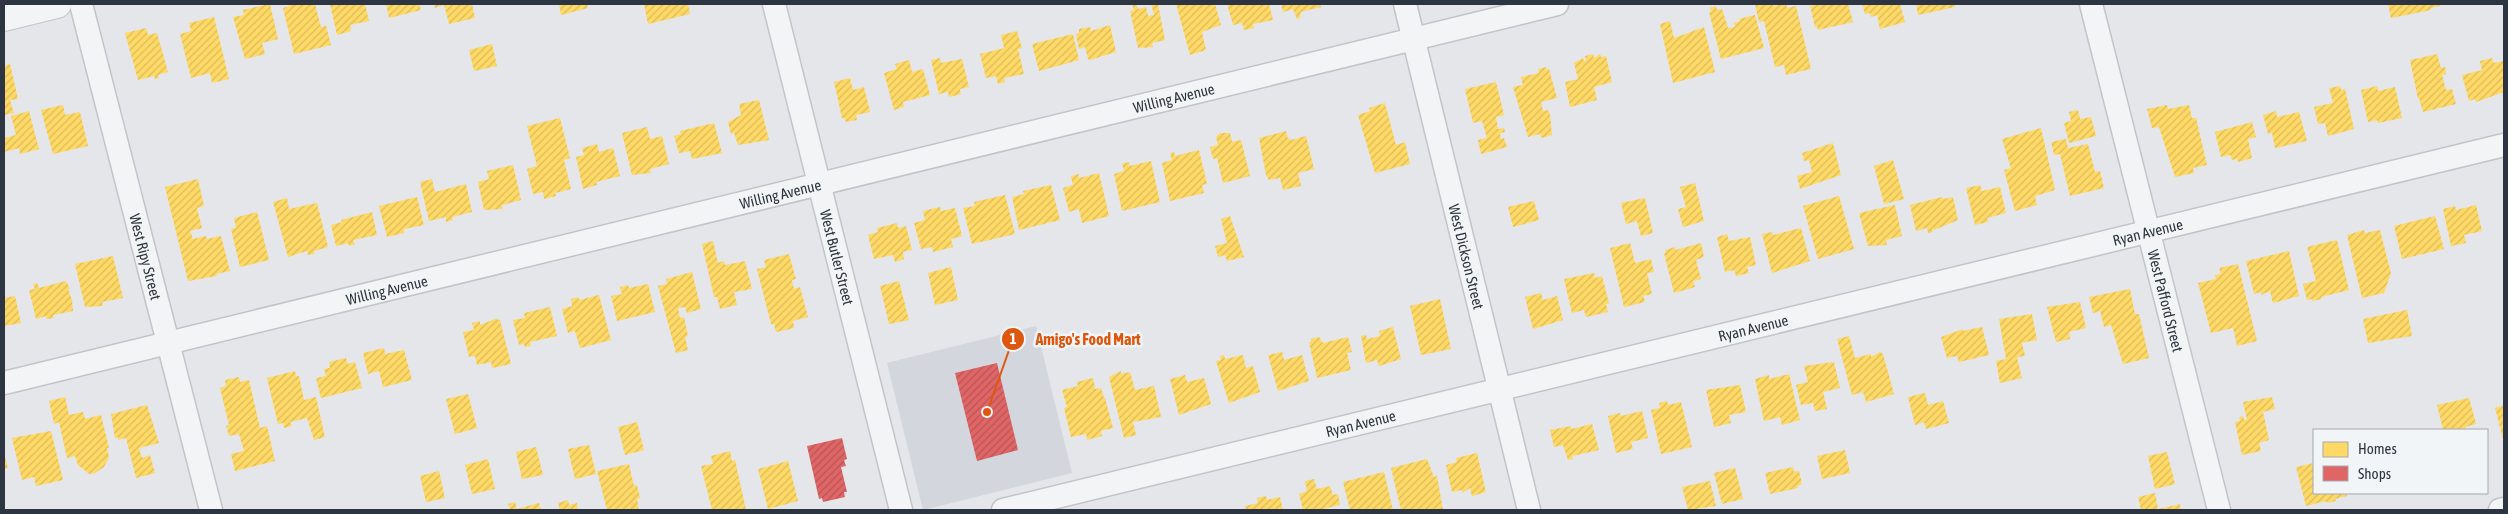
<svg xmlns="http://www.w3.org/2000/svg" width="2508" height="514" font-family="'Asap Condensed',sans-serif">
	<style>
		.built { fill: #d3d6dc }
		.homes { fill: url(#homes-hatch) }
		.shops { fill: url(#shops-hatch) }
		.lines { fill: none; stroke-linecap: round; stroke-linejoin: round }
		.minor-casing { stroke: #c2c4c7; stroke-width: 25 }
		.tertiary-casing { stroke: #c2c4c7; stroke-width: 30 }
		.minor { stroke: #f3f4f5; stroke-width: 22 }
		.tertiary { stroke: #f3f4f5; stroke-width: 28 }
		.labels { text-anchor: middle; dominant-baseline: central; stroke-width: 5; stroke-linejoin: round; paint-order: stroke }
		.street-label { font-size: 15px; fill: #2c3541; stroke: #f2f5f7 }
		.leader { fill: none; stroke: #df570f; stroke-width: 2 }
		.callout-dot { fill: #df570f; stroke: #f2f5f7; stroke-width: 2 }
		.mark-label { font-size: 15px; text-anchor: middle; font-weight: bold; fill: #fff }
		.callout-label { font-size: 16px; text-anchor: middle; font-weight: bold; fill: #df570f; stroke: #f2f5f7; stroke-width: 5; stroke-linejoin: round; paint-order: stroke }
	</style>
	<defs>
		<pattern id="homes-hatch" width="6" height="6" patternUnits="userSpaceOnUse" patternTransform="scale(1.25)"><rect width="6" height="6" fill="#ffd966"/><path d="M-1 1l2-2M0 6l6-6M5 7l2-2" fill="none" stroke="#dbbb5a"/></pattern>
		<pattern id="shops-hatch" width="6" height="6" patternUnits="userSpaceOnUse" patternTransform="scale(1.25)"><rect width="6" height="6" fill="#e06666"/><path d="M-1 1l2-2M0 6l6-6M5 7l2-2" fill="none" stroke="#b65556"/></pattern>
	</defs>
	<rect width="100%" height="100%" fill="#e4e6e9"/>
	<path class="built" d="M1036 326 1072 473 923 510 887 363Z"/>
	<g class="homes">
		<path d="M270 4 278 39 262 43 265 54 245 59 233 17 244 15 243 10Z"/>
		<path d="M294 4H315L321 27 326 26 331 45 294 54 283 8Z"/>
		<path d="M330 4H365L369 21 350 25 351 31 337 35Z"/>
		<path d="M386 4H419L421 10 389 18Z"/>
		<path d="M434 4H472L475 18 449 24 444 5 435 8Z"/>
		<path d="M559 4H587L588 8 561 15Z"/>
		<path d="M644 4H688L690 14 648 24Z"/>
		<path d="M1132 4H1136L1138 9 1146 7 1148 16 1154 15 1151 4H1158L1165 40 1152 43 1153 47 1138 48 1130 11 1134 10Z"/>
		<path d="M1176 4H1215L1221 25 1202 32 1206 50 1190 55Z"/>
		<path d="M1227 4H1269L1273 20 1253 24 1254 28 1244 30 1242 23 1233 25Z"/>
		<path d="M1281 4H1320L1321 7 1301 12 1300 18 1297 19 1293 9 1283 12Z"/>
		<path d="M1755 4H1773V6L1786 4 1787 8 1796 6 1811 69 1786 75 1784 65 1775 67 1764 21 1759 22Z"/>
		<path d="M1820 4H1848L1853 22 1818 30 1817 26 1815 27 1810 6Z"/>
		<path d="M1862 4H1900L1905 22 1880 29 1877 15 1871 17 1870 13 1865 14Z"/>
		<path d="M1916 4H1955V7L1918 15Z"/>
		<path d="M2388 4H2439L2440 6 2431 8V10L2391 18Z"/>
		<path d="M1716 6 1717 10 1722 9 1728 28 1735 27 1734 23 1740 21 1739 19 1755 15 1764 48 1721 59 1709 12 1711 11 1710 8Z"/>
		<path d="M214 17 229 79 212 83 210 73 191 78 180 34 191 31 189 23Z"/>
		<path d="M1670 21 1674 38 1704 27 1715 72 1673 83 1660 24Z"/>
		<path d="M1110 25 1116 52 1090 60 1088 59 1085 47 1079 49 1076 34 1079 33V29L1090 27 1091 31Z"/>
		<path d="M146 28 148 35 157 33 168 72 158 75 159 78 155 79 154 76 138 80 125 33Z"/>
		<path d="M1017 31 1022 48 1018 49 1024 74 1004 78 1005 82 998 84 996 76 986 78 980 54 1004 48 1001 35Z"/>
		<path d="M1073 34 1079 60 1039 71 1032 44Z"/>
		<path d="M492 44 497 66 474 71 469 50Z"/>
		<path d="M1593 54 1594 58 1600 54 1601 57 1606 56 1612 82 1594 87 1597 100 1570 107 1565 82 1578 79 1574 63 1583 58 1584 61H1586L1585 56Z"/>
		<path d="M2437 54 2441 68 2445 67 2446 74 2442 75 2446 90 2452 89 2456 104 2423 112 2419 98 2418 99 2410 60Z"/>
		<path d="M940 58 941 63 962 59 969 87 960 89 961 94 949 97 948 92 939 94 931 60Z"/>
		<path d="M2492 58 2494 63 2503 61 2504 92 2476 102 2475 99 2469 101 2462 75 2482 70 2480 61Z"/>
		<path d="M909 60 912 72 923 69 930 95 903 102 904 107 894 110 884 73 897 69 895 64Z"/>
		<path d="M10 64 18 99 10 100 14 113 4 115V66Z"/>
		<path d="M1546 67 1547 70 1549 69 1557 98 1541 102 1543 111 1548 110 1550 114 1552 135 1541 138 1540 134 1528 137 1513 87 1523 85 1521 77 1539 73 1538 69Z"/>
		<path d="M850 78 853 90 864 87 870 112 856 115 857 120 846 122 844 118H842L834 82Z"/>
		<path d="M1496 82 1504 115 1496 117 1498 129 1504 128 1505 132 1500 133 1501 139 1504 138 1507 147 1481 154 1478 140 1487 138 1482 121 1473 123 1465 89Z"/>
		<path d="M2340 86 2341 90 2345 89 2354 129 2328 136 2325 123 2318 124 2314 107 2333 103 2329 88Z"/>
		<path d="M2377 86 2378 91 2395 87 2402 118 2378 123 2377 120 2368 122 2361 90Z"/>
		<path d="M759 100 769 140 738 145 734 133 731 134 728 122 741 115 739 104Z"/>
		<path d="M1385 103 1396 145 1405 142 1410 164 1375 173 1358 115 1370 111 1369 108Z"/>
		<path d="M63 105 65 115 80 112 88 146 53 154 41 110Z"/>
		<path d="M2167 105 2168 109 2189 105 2192 118H2196L2207 165 2193 168 2194 173 2175 177 2159 127 2152 128 2147 109Z"/>
		<path d="M2078 110 2080 119 2091 117 2096 136 2069 143 2064 123 2071 121 2069 112Z"/>
		<path d="M29 111 39 149 20 154 19 148 4 152V138L16 135 11 116Z"/>
		<path d="M2276 111 2277 117 2299 112 2307 141 2275 148 2272 133 2268 134 2263 115Z"/>
		<path d="M560 118 570 158 564 160 571 189 555 193 556 196 544 199 543 192 533 194 527 169 537 166 527 126Z"/>
		<path d="M2252 122 2256 137 2248 139 2252 158 2238 162 2237 159 2232 160 2230 155 2221 157 2215 132Z"/>
		<path d="M714 123 722 153 692 159 690 151 679 153 674 136 681 134 680 131Z"/>
		<path d="M647 127 650 139 662 136 669 164 650 169 651 173 632 175 622 133Z"/>
		<path d="M2041 128 2055 190 2035 196 2037 205 2015 211 2004 170 2011 168 2002 139Z"/>
		<path d="M1286 131 1288 139 1290 138 1291 140 1306 136 1314 169 1298 173 1301 186 1283 190 1280 178 1269 180 1266 175 1259 138Z"/>
		<path d="M1220 133H1230L1232 142 1241 140 1250 176 1223 183 1217 158 1213 159 1210 147 1218 145 1216 137Z"/>
		<path d="M2066 139 2068 148 2088 144 2095 172 2100 171 2104 188 2070 196 2060 154 2054 155 2051 142Z"/>
		<path d="M1833 143 1841 175 1800 189 1797 176 1812 172 1809 160 1804 161 1802 153Z"/>
		<path d="M597 144 599 152 613 148 620 176 596 182 597 185 583 189 576 157 584 155 582 148Z"/>
		<path d="M1199 150 1207 184 1202 185 1204 193 1170 201 1162 163 1172 160 1170 153 1174 152 1175 156Z"/>
		<path d="M1893 160 1904 199 1884 204 1874 166Z"/>
		<path d="M1151 161 1160 202 1122 211 1114 174 1124 171 1122 164 1129 162 1130 166Z"/>
		<path d="M513 165 521 200 502 205 503 209 484 210 478 182 489 179 487 171Z"/>
		<path d="M1099 173 1109 216 1082 223 1079 209 1069 212 1063 188 1073 185 1071 176 1079 174V178Z"/>
		<path d="M198 179 204 206 197 208 202 228 190 231 193 239 206 236 207 239 221 236 230 271 216 274 217 276 188 281 165 187Z"/>
		<path d="M432 179 435 192 466 184 472 212 452 217 453 220 446 222V217L429 221 420 182Z"/>
		<path d="M1695 183 1704 221 1683 227 1678 209 1686 207 1680 187Z"/>
		<path d="M1051 185 1060 220 1019 230 1012 197 1024 194 1023 191Z"/>
		<path d="M1980 185 1982 191 2000 187 2006 213 1987 218 1988 222 1975 225 1966 188Z"/>
		<path d="M1005 195 1015 234 972 244 963 208 975 206 974 202Z"/>
		<path d="M1839 196 1854 249 1818 259 1803 206Z"/>
		<path d="M417 197 424 225 404 229V233L387 237 379 206Z"/>
		<path d="M1942 197 1943 199 1953 197 1958 220 1934 230 1932 227 1933 232 1928 233 1927 228 1916 231 1910 205Z"/>
		<path d="M287 198 289 209 317 203 328 247 314 251V254L308 255 307 251 288 257 273 202Z"/>
		<path d="M1645 198 1653 233 1641 236 1637 221 1626 224 1621 203Z"/>
		<path d="M1534 201 1539 220 1513 227 1508 207Z"/>
		<path d="M1895 205 1902 236 1886 240 1887 245 1868 246 1859 213Z"/>
		<path d="M2476 205 2482 231 2464 235 2466 243 2451 246 2443 209 2455 206 2456 210Z"/>
		<path d="M940 207 941 211 955 208 962 236 951 239 953 247 933 252 932 247 921 249 914 223 925 220 923 211Z"/>
		<path d="M257 212 269 260 240 267 231 229 236 228 234 218Z"/>
		<path d="M372 212 377 235 353 240 355 244 349 246 348 243 336 246 331 225 342 222 341 220Z"/>
		<path d="M1230 216 1244 257 1227 261 1225 255 1218 257 1215 246 1227 243 1221 219Z"/>
		<path d="M2435 216 2444 249 2402 259 2394 226Z"/>
		<path d="M897 223 898 228 906 226 912 250 903 252 904 259 895 262 893 255 874 259 868 235 878 232 877 228Z"/>
		<path d="M1801 228 1810 261 1772 273 1762 234 1772 232 1773 235Z"/>
		<path d="M2364 230 2365 233 2380 230 2391 273 2384 293 2362 298 2347 235Z"/>
		<path d="M1727 234 1729 241 1750 237 1756 265 1747 267 1749 273 1736 276 1734 270 1725 272 1717 237Z"/>
		<path d="M2337 240 2349 290 2321 297 2322 299 2312 301V299L2307 300 2303 284 2316 281 2307 247Z"/>
		<path d="M713 241 718 263 724 261 725 265 745 261 752 289 734 292 737 305 720 309 717 297H714L702 244Z"/>
		<path d="M1630 243 1635 263 1651 259 1654 272 1647 273 1652 294 1643 296 1645 302 1624 307 1610 248Z"/>
		<path d="M1701 243 1704 257 1696 260 1701 279 1693 281 1695 287 1674 293 1664 253H1666L1665 250 1675 247 1676 250Z"/>
		<path d="M2289 251 2299 296 2273 303 2270 291 2261 295V292L2254 294 2246 261Z"/>
		<path d="M789 254 796 279 792 280 794 289 800 287 808 317 793 321 794 328 776 332 774 324H771L757 269 766 267 764 260Z"/>
		<path d="M113 256 123 298 102 302 103 306 85 307 75 264Z"/>
		<path d="M2238 264 2257 341 2237 346 2233 328 2211 333 2198 283 2216 279 2215 275 2221 274 2219 268Z"/>
		<path d="M951 267 958 300 935 305 928 273Z"/>
		<path d="M692 272 701 309 687 313 685 307 678 308 680 318 684 317 688 336 685 337 688 350 676 353 658 286 667 284 666 279Z"/>
		<path d="M1594 273 1595 278 1602 276 1609 303 1606 304 1608 312 1586 317 1584 310 1572 313 1564 279Z"/>
		<path d="M66 281 70 289H68L72 300 73 311 53 315 54 318 46 319V316L36 319 29 290 35 289 33 284 37 283 39 288Z"/>
		<path d="M899 281 909 320 889 324 880 286Z"/>
		<path d="M648 284 655 312 617 321 611 296 622 294 620 287 628 285 629 288Z"/>
		<path d="M2130 289 2135 314H2139L2149 358 2123 364 2111 325 2104 327 2100 311 2093 313 2089 297Z"/>
		<path d="M1541 293 1543 300 1557 296 1563 320 1533 329 1525 297Z"/>
		<path d="M599 295 611 340 580 348 575 331 568 333 562 309 572 306 571 299 578 297 579 300Z"/>
		<path d="M15 296 21 323 4 326V298Z"/>
		<path d="M1440 299 1451 349 1421 355 1410 306Z"/>
		<path d="M2080 302 2086 328 2069 332 2070 339 2056 342 2047 307Z"/>
		<path d="M550 307 557 336 530 342 531 346 525 347 524 344 519 345 513 320 525 318 524 313Z"/>
		<path d="M2407 310 2412 336 2368 343 2363 319Z"/>
		<path d="M2032 314 2037 340 2022 343 2025 356 2017 357 2022 378 2000 383 1996 361 2006 359 1999 319Z"/>
		<path d="M495 319 500 320 511 364 492 368 491 362 477 365 475 356 469 357 463 332 474 330 472 323 480 321V325Z"/>
		<path d="M1393 327 1401 359 1379 366 1377 360 1366 363 1361 336 1366 335 1367 339 1380 336 1379 331Z"/>
		<path d="M1982 327 1989 355 1959 362 1957 356 1947 358 1941 337 1963 329V331Z"/>
		<path d="M1849 336 1855 358 1871 354V357L1880 352 1883 354 1894 394 1866 402 1863 392 1852 395 1837 339Z"/>
		<path d="M1319 337 1323 343 1348 337 1352 352 1347 353 1351 370 1317 378 1309 342H1311V339Z"/>
		<path d="M384 348 385 354 404 350 412 380 383 387 379 371 368 374 363 353Z"/>
		<path d="M1282 352 1284 360 1302 355 1309 381 1278 391 1268 355Z"/>
		<path d="M1224 355 1225 359 1243 355 1246 368 1253 366 1260 392 1229 403 1216 361 1221 360 1220 356Z"/>
		<path d="M346 358 348 364 355 362 362 388 321 398 316 378 326 376 324 369 330 368 329 362Z"/>
		<path d="M1834 362 1840 388 1823 392 1827 409 1815 411 1813 403 1801 405 1796 385 1808 382 1804 366Z"/>
		<path d="M295 371 296 376H299L304 400 316 397 325 437 314 440 307 418 290 422 292 426 284 428 283 423 278 424 267 378Z"/>
		<path d="M1121 371V374L1130 372 1135 390 1154 386 1161 417 1133 422 1136 435 1124 438 1109 377Z"/>
		<path d="M1789 374 1800 420 1782 425 1780 417 1764 421 1755 379 1769 375V379Z"/>
		<path d="M1185 375 1187 382 1204 378 1211 404 1179 415 1170 379Z"/>
		<path d="M239 377 240 382 249 380 260 428 267 426 275 461 235 471 231 454 244 451 239 434 229 436 226 426 229 425 220 388 226 386 225 380Z"/>
		<path d="M1093 378 1095 389 1101 388 1104 398H1105L1113 428 1101 431 1102 436 1087 440 1086 434 1071 437 1064 408 1067 407 1062 390 1078 386 1077 382Z"/>
		<path d="M1740 385 1746 412 1729 415 1731 423 1714 427 1706 390Z"/>
		<path d="M1925 393 1928 405 1943 401 1949 423 1926 429 1924 422 1915 425 1908 397Z"/>
		<path d="M468 394 477 428 455 434 446 399Z"/>
		<path d="M65 397 69 415 83 412 85 419 101 415 109 448H107L109 457 104 467 95 473 89 474 78 465 75 456 67 458 59 422 54 424 49 401Z"/>
		<path d="M2272 397 2275 409 2263 412 2269 440 2259 443 2261 451 2242 455 2235 422 2240 421 2239 417 2243 416 2244 420H2247L2243 402Z"/>
		<path d="M2469 398 2476 424 2465 427 2466 430H2443L2437 405Z"/>
		<path d="M1667 401 1668 405 1681 402 1692 447 1661 454 1651 410 1660 408 1659 403Z"/>
		<path d="M147 405 159 443 139 448 142 458 150 455 155 473 136 478 126 438 118 440V437L115 438 111 414Z"/>
		<path d="M2504 405V443L2495 408Z"/>
		<path d="M1642 411 1648 438 1631 442 1633 449 1616 453 1608 416 1620 413 1621 416Z"/>
		<path d="M637 422 644 450 625 455 618 427Z"/>
		<path d="M1592 424 1599 450 1572 456 1573 459 1568 460 1563 445 1554 447 1550 430 1571 426V429Z"/>
		<path d="M51 431 63 480 36 486 34 477 22 480 12 438Z"/>
		<path d="M589 445 596 474 575 479 568 449Z"/>
		<path d="M536 447 543 475 522 479 516 452Z"/>
		<path d="M1845 450 1850 473 1822 479 1817 456Z"/>
		<path d="M730 451 732 461 735 460 746 510H712L701 466 713 464 711 456Z"/>
		<path d="M2167 452 2175 484 2155 489 2148 456Z"/>
		<path d="M4 453 8 468 4 469Z"/>
		<path d="M1477 453 1486 492 1472 496 1470 488 1462 493V490L1452 492 1446 465 1457 462 1456 458Z"/>
		<path d="M488 459 495 489 472 494 465 465Z"/>
		<path d="M1427 459 1434 477 1437 476 1443 510H1401L1391 468Z"/>
		<path d="M788 461 798 501 768 509 758 469Z"/>
		<path d="M2314 463V493H2346L2347 496 2335 499 2336 501 2327 503 2326 501 2306 506 2296 467Z"/>
		<path d="M629 464 634 486 637 485 640 498 637 499 639 510H607L597 471Z"/>
		<path d="M1793 467 1794 472 1799 471 1802 484 1797 486 1798 488 1770 494 1765 473Z"/>
		<path d="M1735 468 1743 499 1722 504 1714 473Z"/>
		<path d="M439 471 445 498 426 502 420 476Z"/>
		<path d="M1384 472 1393 510H1350L1343 482Z"/>
		<path d="M1314 479 1317 489 1330 486 1333 495 1338 494 1340 505 1319 510H1303L1299 494 1307 491 1305 481Z"/>
		<path d="M1710 481 1716 506 1688 510 1682 487Z"/>
		<path d="M2155 493 2158 509 2180 504 2181 510H2141L2138 497Z"/>
		<path d="M1266 496 1267 500 1280 497 1283 510H1246L1245 506 1258 503 1257 498Z"/>
		<path d="M568 500 569 505 577 503 578 510H560L558 503Z"/>
		<path d="M515 502 517 509 539 503 541 510H510L508 504Z"/>
	</g>
	<g class="shops">
		<path d="M997 363 1018 450 977 461 955 373Z"/>
		<path d="M842 438 847 459 844 460 846 466 841 467 847 492H844L845 497 823 502 822 498 819 499 807 446Z"/>
	</g>
	<g class="lines">
		<defs>
			<g id="minor">
				<path id="s1" d="M81 4 211 510"/>
				<path id="s2" d="M774 4 901 510"/>
				<path id="s3" d="M1405 4 1529 510"/>
				<path id="s4" d="M2091 4 2219 510"/>
				<path id="s5" d="M4 383 1557 4"/>
				<path id="s6" d="M1003 510 2504 145"/>
				<path d="M2500 510 2504 509"/>
			</g>
			<path id="tertiary" d="M4 17 57 4"/>
		</defs>
		<use href="#minor" class="minor-casing"/>
		<use href="#tertiary" class="tertiary-casing"/>
		<use href="#minor" class="minor"/>
		<use href="#tertiary" class="tertiary"/>
	</g>
	<g class="labels">
		<g class="street-label">
			<text stroke="none"><textPath href="#s5" startOffset="1204">Willing Avenue</textPath></text>
			<text stroke="none"><textPath href="#s5" startOffset="799">Willing Avenue</textPath></text>
			<text stroke="none"><textPath href="#s6" startOffset="1178">Ryan Avenue</textPath></text>
			<text stroke="none"><textPath href="#s1" startOffset="261">West Ripy Street</textPath></text>
			<text stroke="none"><textPath href="#s2" startOffset="261">West Butler Street</textPath></text>
			<text stroke="none"><textPath href="#s3" startOffset="260">West Dickson Street</textPath></text>
			<text stroke="none"><textPath href="#s5" startOffset="394">Willing Avenue</textPath></text>
			<text stroke="none"><textPath href="#s4" startOffset="306">West Pafford Street</textPath></text>
			<text stroke="none"><textPath href="#s6" startOffset="772">Ryan Avenue</textPath></text>
			<text stroke="none"><textPath href="#s6" startOffset="368">Ryan Avenue</textPath></text>
		</g>
	</g>
	<path class="leader" d="M987 412L1013 339"/>
	<g class="callout-dot">
		<circle cx="987" cy="412" r="5"/>
		<circle cx="1013" cy="339" r="12"/>
	</g>
	<g class="mark-label">
		<text x="1013" y="344">1</text>
	</g>
	<g class="callout-label">
		<text x="1088" y="345">Amigo's Food Mart</text>
	</g>
	<rect width="2508" height="514" fill="none" stroke="#2c3541" stroke-width="10"/>
	<rect x="2313" y="429" width="175" height="65" fill="#f2f5f7" stroke="#a3a8ae"/>
	<rect x="2323" y="442" width="25" height="15" fill="#ffd966" stroke="#a3a8ae"/>
	<text x="2358" y="454" font-size="15" fill="#2c3541">Homes</text>
	<rect x="2323" y="466" width="25" height="15" fill="#e06666" stroke="#a3a8ae"/>
	<text x="2358" y="479" font-size="15" fill="#2c3541">Shops</text>
</svg>
